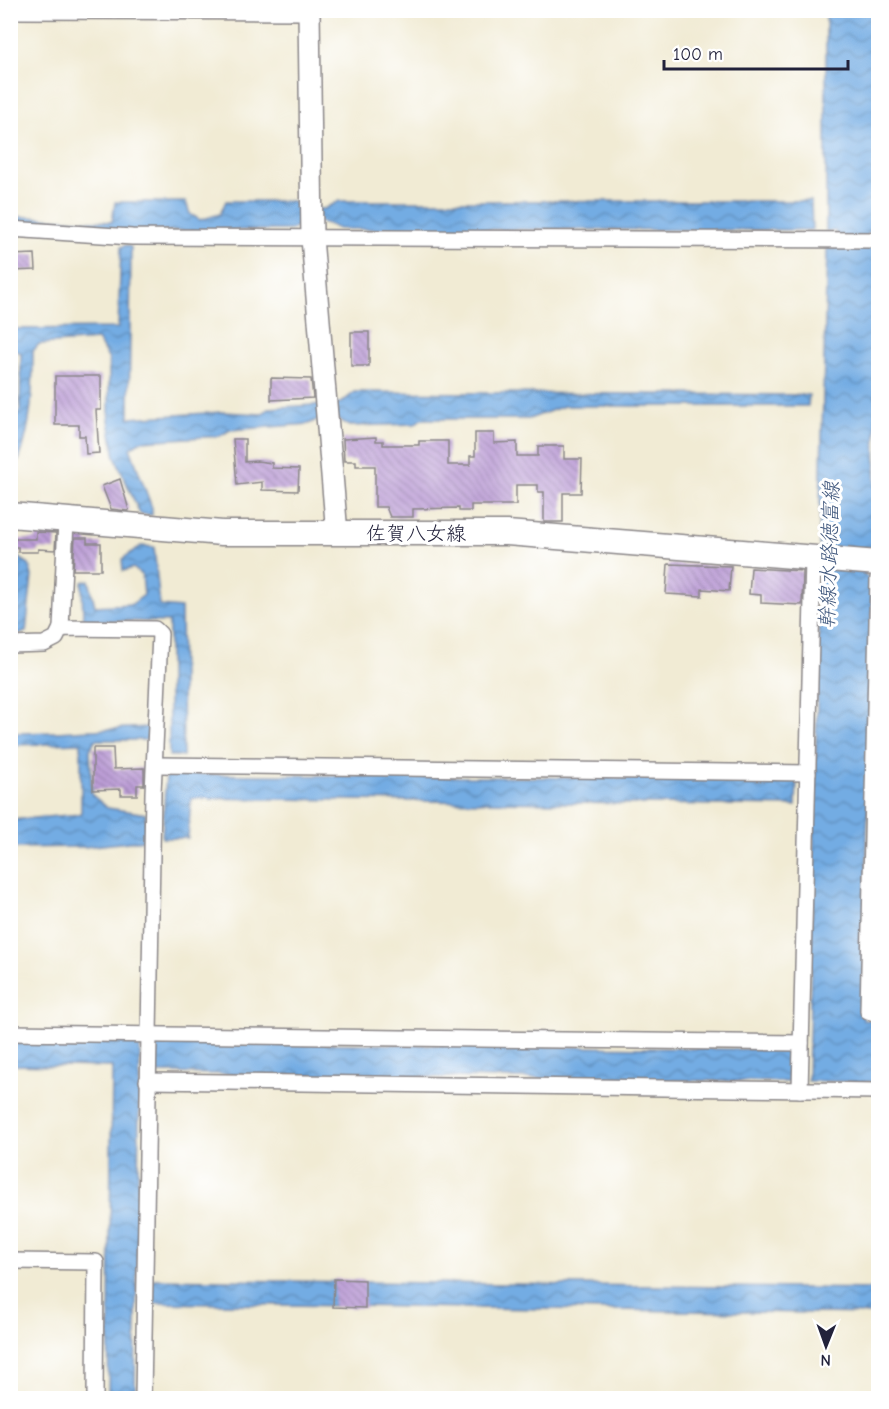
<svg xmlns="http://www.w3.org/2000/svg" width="889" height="1409" font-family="'Comic Neue','Klee One',sans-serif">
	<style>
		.water { fill: url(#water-waves); stroke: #4a678f; stroke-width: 1.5 }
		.building { fill: url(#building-back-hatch) }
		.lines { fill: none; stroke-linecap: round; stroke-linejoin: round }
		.street-casing { stroke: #8a8688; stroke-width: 18 }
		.secondary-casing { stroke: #8a8688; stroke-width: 24 }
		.primary-casing { stroke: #8a8688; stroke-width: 27 }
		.street { stroke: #fff; stroke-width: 15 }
		.secondary { stroke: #fff; stroke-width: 21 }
		.primary { stroke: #fff; stroke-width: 24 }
		.labels { text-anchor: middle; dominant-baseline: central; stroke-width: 6; stroke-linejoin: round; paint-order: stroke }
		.street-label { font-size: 20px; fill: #22223b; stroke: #fff }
		.water-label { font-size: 21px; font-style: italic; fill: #42597e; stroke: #fff }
	</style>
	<defs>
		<pattern id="water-waves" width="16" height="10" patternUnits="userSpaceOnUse" patternTransform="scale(1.5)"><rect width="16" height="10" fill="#73ace3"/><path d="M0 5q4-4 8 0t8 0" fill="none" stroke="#5e8cb9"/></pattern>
		<pattern id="building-back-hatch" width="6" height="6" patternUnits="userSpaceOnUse" patternTransform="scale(1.5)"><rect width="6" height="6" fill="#bc9dd6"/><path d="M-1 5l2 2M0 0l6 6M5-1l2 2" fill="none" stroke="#9880af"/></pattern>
	</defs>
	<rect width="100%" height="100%" fill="#fff"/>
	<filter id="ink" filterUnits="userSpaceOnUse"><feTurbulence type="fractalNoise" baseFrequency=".0167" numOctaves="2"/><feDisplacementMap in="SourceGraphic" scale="12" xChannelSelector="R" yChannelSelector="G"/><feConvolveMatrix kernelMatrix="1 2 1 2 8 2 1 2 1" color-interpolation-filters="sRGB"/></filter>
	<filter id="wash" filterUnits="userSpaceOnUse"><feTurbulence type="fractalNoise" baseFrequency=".008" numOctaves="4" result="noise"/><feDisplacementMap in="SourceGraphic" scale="24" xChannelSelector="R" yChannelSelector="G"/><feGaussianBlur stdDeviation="1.35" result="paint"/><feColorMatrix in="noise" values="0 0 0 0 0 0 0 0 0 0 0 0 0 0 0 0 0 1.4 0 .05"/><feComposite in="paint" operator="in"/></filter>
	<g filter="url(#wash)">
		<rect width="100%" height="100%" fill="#f1ebd4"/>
		<g class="water">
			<path d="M826 11H877L876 231 868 232 867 248 877 249 875 549 865 555V576L873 580 863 1020H878V1082L808 1081 820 576 824 573 825 552 819 545 827 248H835L836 231H826Z"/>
			<path d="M226 201H292L302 209H324L339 201H811L812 230 338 229C321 219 306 218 291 230L127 231 11 225 10 216 112 222 115 202H186L190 214 200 220 220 214Z"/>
			<path d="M126 245 131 247 129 418 222 412 262 414 269 408 341 403 355 392 809 395 808 406H564L529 419H421L415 424 350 426 340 420H316L309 424 230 430 220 436 141 441 130 448 152 508V515L140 514 115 457 109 420V360L98 340 39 344 33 351C33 389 32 424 19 460L11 458 10 419 14 420 20 410 21 353 11 348V329L118 328 121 247Z"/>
			<path d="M141 546 154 547 160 606 181 608 183 756H169V622L83 620 82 582 89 580 95 606 132 604 144 595 142 575 133 568 123 571 122 559Z"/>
			<path d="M10 552 29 564 32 576 26 632 11 636V619L17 618 20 567 11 566Z"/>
			<path d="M149 727 147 740H95L90 750 92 795 108 808 146 814 145 840 85 847 11 848V820L81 814V743L11 745 10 733C57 733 102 729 149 727Z"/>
			<path d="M166 774 797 780 796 806 191 798 188 838H162Z"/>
			<path d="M11 1041 140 1042 135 1398H108L112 1067 11 1065Z"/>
			<path d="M157 1041 794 1050 793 1082 156 1073Z"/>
			<path d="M153 1279 878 1289V1314L153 1303Z"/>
		</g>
		<g id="blocks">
			<g class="building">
				<path d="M35 254 36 270 10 271V255Z"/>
				<rect x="351" y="332" width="18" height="34"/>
				<path d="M55 376H101V410H96L99 453 86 454 85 436H79V425H55Z"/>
				<path d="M271 378 311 379 313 398 271 400Z"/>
				<path d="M475 433H494V443L517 442V456H538V446H564V459H582L581 493H563V522H544V492H538V485H516V505H471V511H459V508L413 509V517H390L386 507H375V466H356V461H344L343 439 376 437V441H383V445H419V441H448V465H470V456H475Z"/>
				<path d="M233 439H245V462L257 461 272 463V468L299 469 298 491 262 490V482L237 485Z"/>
				<path d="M120 479 129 510 127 511 111 509 102 486Z"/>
				<path d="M36 532 56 533 55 550 38 549V552H18V547H13V539H36Z"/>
				<path d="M75 538H87V543H101V570H73Z"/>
				<path d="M668 564 731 566 729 591 702 589V596L666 594Z"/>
				<path d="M751 568 803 571 802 605 761 603V595L749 594Z"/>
				<path d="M93 748H113L114 769 144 768V785H137V795H121V789L93 790Z"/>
				<path d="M334 1279 365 1280V1308L333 1307Z"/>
			</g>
		</g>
	</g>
	<g filter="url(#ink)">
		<use href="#blocks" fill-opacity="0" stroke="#8a8688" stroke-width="1.5"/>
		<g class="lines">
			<defs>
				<g id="street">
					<path d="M10 11 309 12"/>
					<path d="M10 229 132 237 878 240"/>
					<path d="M878 578 868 1011 878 1014"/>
					<path d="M61 628 66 521"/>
					<path d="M10 645 44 644 56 638 61 628 155 629 160 634 153 793 143 1398"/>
					<path d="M157 765 808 773"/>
					<path d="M10 1033 801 1043"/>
					<path d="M147 1081 878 1091"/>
					<path d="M800 1090 813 558"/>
					<path d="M10 1261 96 1262 95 1398"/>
				</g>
				<path id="secondary" d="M309 10 312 238 337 534"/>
				<path id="primary" d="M10 515 222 533H507L878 563"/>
			</defs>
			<use href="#street" class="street-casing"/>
			<use href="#secondary" class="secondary-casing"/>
			<use href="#primary" class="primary-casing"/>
			<use href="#street" class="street"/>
			<use href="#secondary" class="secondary"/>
			<use href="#primary" class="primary"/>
		</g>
	</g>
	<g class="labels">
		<g class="street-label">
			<text x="416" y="533">佐賀八女線</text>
		</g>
		<g class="water-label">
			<text transform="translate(829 555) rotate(-88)">幹線水路徳富線</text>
		</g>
	</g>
	<rect width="889" height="1409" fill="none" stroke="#fff" stroke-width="36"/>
	<g transform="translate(826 1346) rotate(181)" stroke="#ffffff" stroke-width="4.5" paint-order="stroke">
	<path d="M0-4.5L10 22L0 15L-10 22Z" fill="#22223b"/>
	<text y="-9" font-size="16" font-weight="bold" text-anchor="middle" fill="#22223b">N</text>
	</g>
	<path d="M664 60v9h184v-9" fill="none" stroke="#22223b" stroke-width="3"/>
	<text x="673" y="60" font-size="18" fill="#22223b" stroke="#ffffff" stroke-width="4.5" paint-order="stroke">100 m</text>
</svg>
